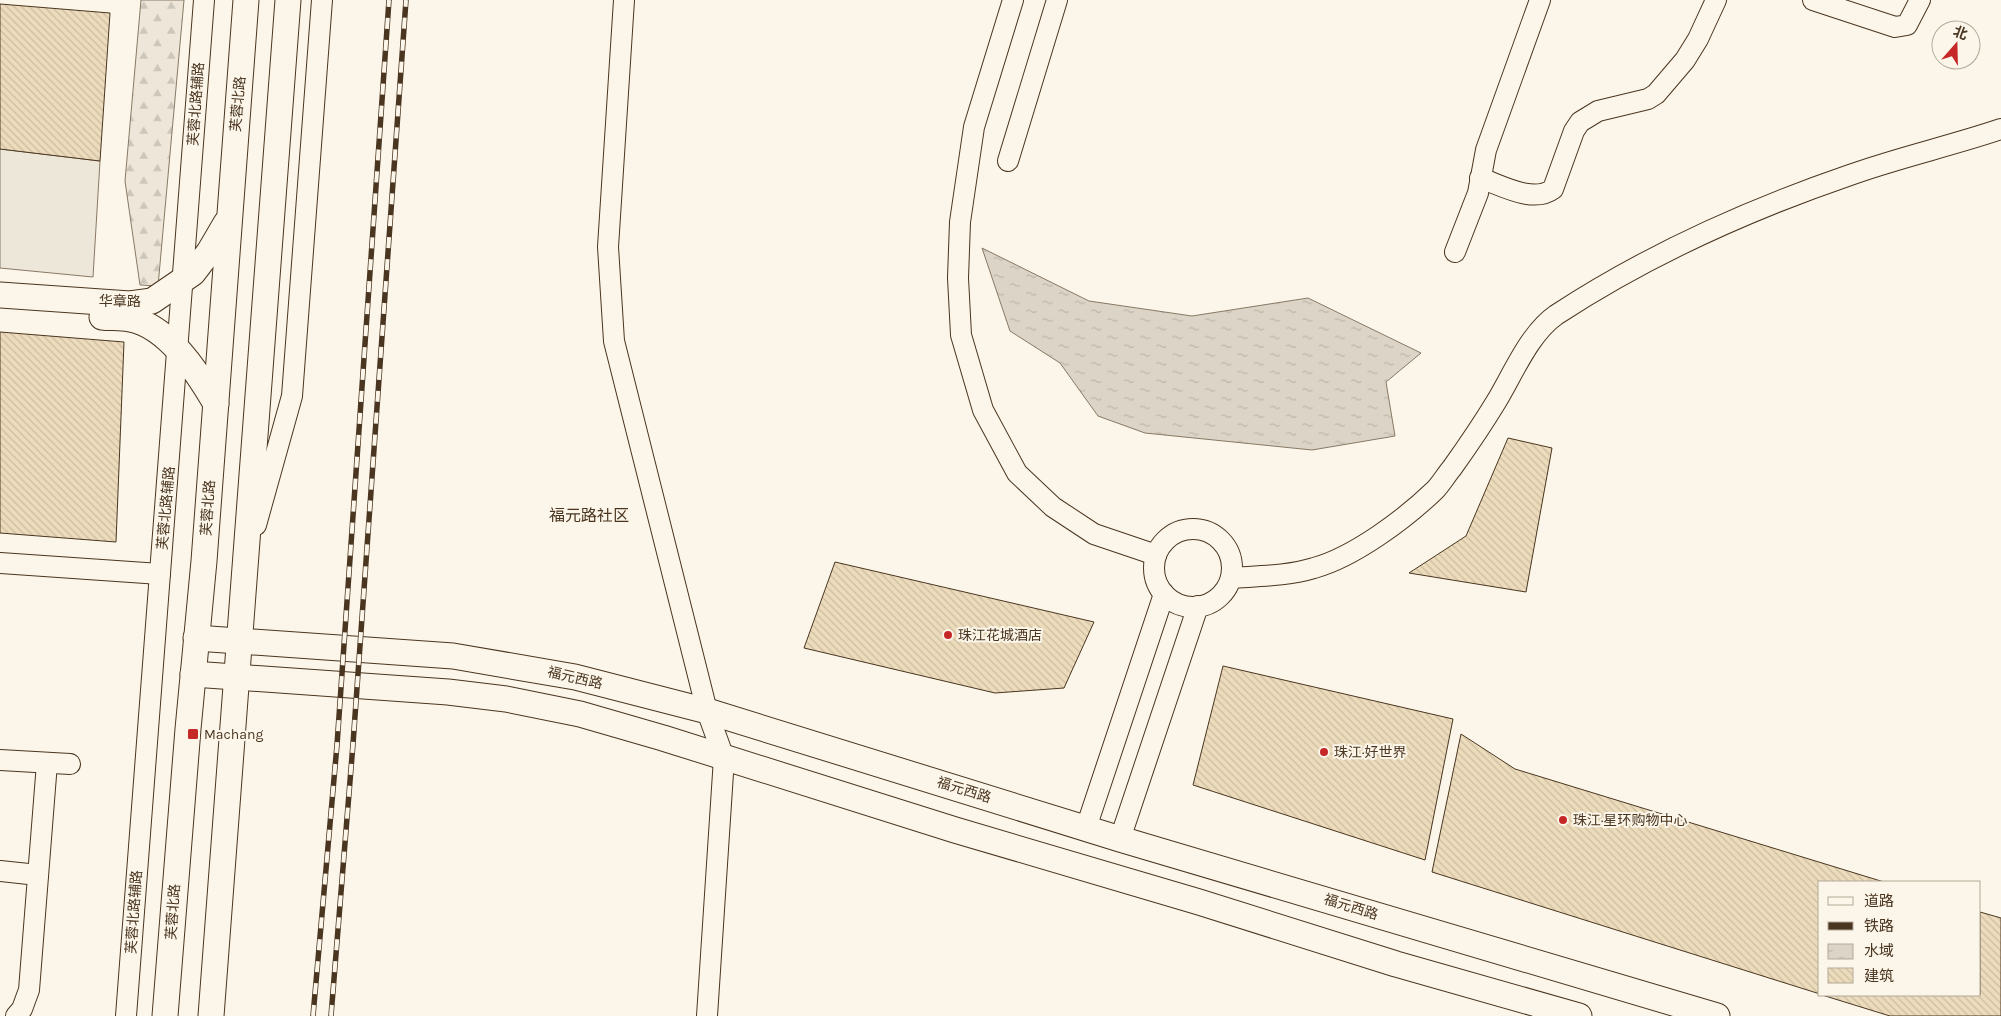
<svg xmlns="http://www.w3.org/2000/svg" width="2001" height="1016" font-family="Karla,'Noto Sans SC',sans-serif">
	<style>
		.forest { fill: url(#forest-firs); stroke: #887966 }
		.parking { fill: #ede7d9; stroke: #887966 }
		.water { fill: url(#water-ripples); stroke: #887966 }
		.building { fill: url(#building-back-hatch); stroke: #4a3520 }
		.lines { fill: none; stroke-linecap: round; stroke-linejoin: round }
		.minor-casing { stroke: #4a3520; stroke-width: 22 }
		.major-casing { stroke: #4a3520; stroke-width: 27 }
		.minor { stroke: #fbf6e9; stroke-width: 20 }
		.major { stroke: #fbf6e9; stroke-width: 25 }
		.rail-casing { stroke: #4a3520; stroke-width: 5.5 }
		.rail { stroke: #fbf6e9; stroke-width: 4; stroke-dasharray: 11; stroke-linecap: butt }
		.poi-dot { fill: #c62828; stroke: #fbf6e9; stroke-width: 2 }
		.labels { text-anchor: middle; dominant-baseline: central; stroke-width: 4; stroke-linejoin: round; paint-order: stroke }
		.street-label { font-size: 14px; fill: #4a3520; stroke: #fbf6e9 }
		.poi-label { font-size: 14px; fill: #4a3520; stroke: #fbf6e9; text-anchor: start }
		.quarter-label { font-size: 16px; fill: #4a3520; stroke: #fbf6e9 }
	</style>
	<defs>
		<pattern id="forest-firs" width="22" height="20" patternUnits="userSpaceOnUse" patternTransform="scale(1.25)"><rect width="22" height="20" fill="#ede6d9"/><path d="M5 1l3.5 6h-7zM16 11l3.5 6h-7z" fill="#cdc6ba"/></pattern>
		<pattern id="water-ripples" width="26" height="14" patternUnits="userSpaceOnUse" patternTransform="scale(1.25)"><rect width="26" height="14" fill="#dcd4c6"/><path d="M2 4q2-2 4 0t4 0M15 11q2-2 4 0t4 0" fill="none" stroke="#beb7aa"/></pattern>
		<pattern id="building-back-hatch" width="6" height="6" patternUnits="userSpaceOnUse" patternTransform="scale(1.25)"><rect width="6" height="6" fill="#ecdcbc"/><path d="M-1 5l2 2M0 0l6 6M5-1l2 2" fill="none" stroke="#ccbda1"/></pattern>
	</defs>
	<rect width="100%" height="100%" fill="#fbf6e9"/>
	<path class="forest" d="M141 0H184L158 286 140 285 125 181Z"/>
	<path class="parking" d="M0 149 100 161 93 277 0 268Z"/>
	<path class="water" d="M982 248 1089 301 1192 316 1308 298 1421 353 1386 382 1395 436 1312 450 1145 433 1098 416 1060 363 1010 331Z"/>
	<g class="building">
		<path d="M0 4 110 13 100 161 0 149Z"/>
		<path d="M0 332 124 342 116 542 0 533Z"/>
		<path d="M1508 438 1552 448 1526 592 1409 573 1466 536Z"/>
		<path d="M835 562 1094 622 1064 688 995 693 804 648Z"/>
		<path d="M1223 666 1453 719 1425 860 1193 785Z"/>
		<path d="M1461 734 1515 769 1884 882H1820V994L1432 872Z"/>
		<path d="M1980 912 2001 918V1016H1890L1822 995H1980Z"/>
	</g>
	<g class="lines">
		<defs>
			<g id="minor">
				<path d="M624 0 608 247 614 341 707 711 724 758 707 1016"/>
				<path d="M1013 0 974 127 960 222 958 278 961 335 983 410 1017 473 1053 507 1094 534 1156 555"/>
				<path d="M1813 0 1895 27 1907 25 1920 0"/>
				<path d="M1008 161 1057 0"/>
				<path d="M1480 178C1501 185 1533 204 1553 189L1574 131 1580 122 1598 111 1648 99 1656 94 1685 60 1698 39 1716 0"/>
				<path d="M1455 252 1478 193 1486 150 1540 0"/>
				<path d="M256 525 292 396 322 0"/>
				<circle cx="1193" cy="568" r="39"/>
				<path d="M0 563 160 574"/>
				<path d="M1231 578C1259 576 1288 576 1314 568 1354 557 1405 519 1435 490 1441 484 1446 475 1452 468 1467 447 1482 425 1496 402 1513 374 1529 334 1556 315 1646 256 1748 210 1850 175 1900 157 1951 146 2001 129"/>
				<path d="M0 760 70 764"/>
				<path d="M1086 828 1164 594"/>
				<path d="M1120 839 1198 606"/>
				<path d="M0 871 38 875"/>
				<path d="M16 1016 22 1009 29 990 47 763"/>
				<path d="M126 1016 204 0"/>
			</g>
			<g id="major">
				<path d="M0 295 130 304 152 301 193 273 209 252 226 223"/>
				<path d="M102 317C111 318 121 317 130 319 168 326 198 373 216 404"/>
				<path d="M196 638 453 656 575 677 707 711 1120 839 1717 1016"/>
				<path d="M193 674 448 692 506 699 580 714 663 738 955 830 1199 902 1396 964 1579 1016"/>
				<path d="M165 1016 188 729 204 561 246 0"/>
				<path d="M211 1016 288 0"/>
			</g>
		</defs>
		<use href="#minor" class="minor-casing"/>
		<use href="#major" class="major-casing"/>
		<use href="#minor" class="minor"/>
		<use href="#major" class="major"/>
		<defs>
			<g id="rail">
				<path d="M313 1016 337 745 389 0"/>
				<path d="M331 1016 353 744 406 0"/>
			</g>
		</defs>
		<use href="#rail" class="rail-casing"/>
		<use href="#rail" class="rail"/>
	</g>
	<g class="poi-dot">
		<circle cx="948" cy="635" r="5"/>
		<rect x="187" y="728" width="12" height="12" rx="2.5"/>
		<circle cx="1324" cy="752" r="5"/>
		<circle cx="1563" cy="820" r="5"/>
	</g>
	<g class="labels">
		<g class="street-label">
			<text transform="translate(196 104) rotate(-86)">芙蓉北路辅路</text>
			<text transform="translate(238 104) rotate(-85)">芙蓉北路</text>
			<text x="120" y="301">华章路</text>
			<text transform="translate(166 508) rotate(-85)">芙蓉北路辅路</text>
			<text transform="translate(208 508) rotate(-86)">芙蓉北路</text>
			<text transform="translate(575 678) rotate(13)">福元西路</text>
			<text transform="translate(964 790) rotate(17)">福元西路</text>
			<text transform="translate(1351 907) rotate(17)">福元西路</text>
			<text transform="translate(134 912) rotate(-86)">芙蓉北路辅路</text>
			<text transform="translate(173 912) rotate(-86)">芙蓉北路</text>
		</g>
		<g class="poi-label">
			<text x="958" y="635">珠江花城酒店</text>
			<text x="204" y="734">Machang</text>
			<text x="1334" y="752">珠江·好世界</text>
			<text x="1573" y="820">珠江·星环购物中心</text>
		</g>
		<g class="quarter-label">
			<text x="589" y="515">福元路社区</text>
		</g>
	</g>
	<rect x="1818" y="881" width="162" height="115" fill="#fbf6e9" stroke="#b4a999"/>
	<rect x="1828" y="897" width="25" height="8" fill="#fbf6e9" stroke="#b4a999"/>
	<text x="1864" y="906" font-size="15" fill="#4a3520">道路</text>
	<rect x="1828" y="922" width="25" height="8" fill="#4a3520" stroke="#b4a999"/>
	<text x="1864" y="931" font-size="15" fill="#4a3520">铁路</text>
	<rect x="1828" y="944" width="25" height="15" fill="url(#water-ripples)" stroke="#b4a999"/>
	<text x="1864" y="956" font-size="15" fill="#4a3520">水域</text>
	<rect x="1828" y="968" width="25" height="15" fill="url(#building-back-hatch)" stroke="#b4a999"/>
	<text x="1864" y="981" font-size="15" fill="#4a3520">建筑</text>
	<g transform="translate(1956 45) rotate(20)"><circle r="24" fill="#fbf6e9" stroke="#b4a999"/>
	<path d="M0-4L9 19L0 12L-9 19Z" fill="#c62828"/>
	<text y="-8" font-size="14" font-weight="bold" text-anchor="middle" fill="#4a3520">北</text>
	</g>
</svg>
